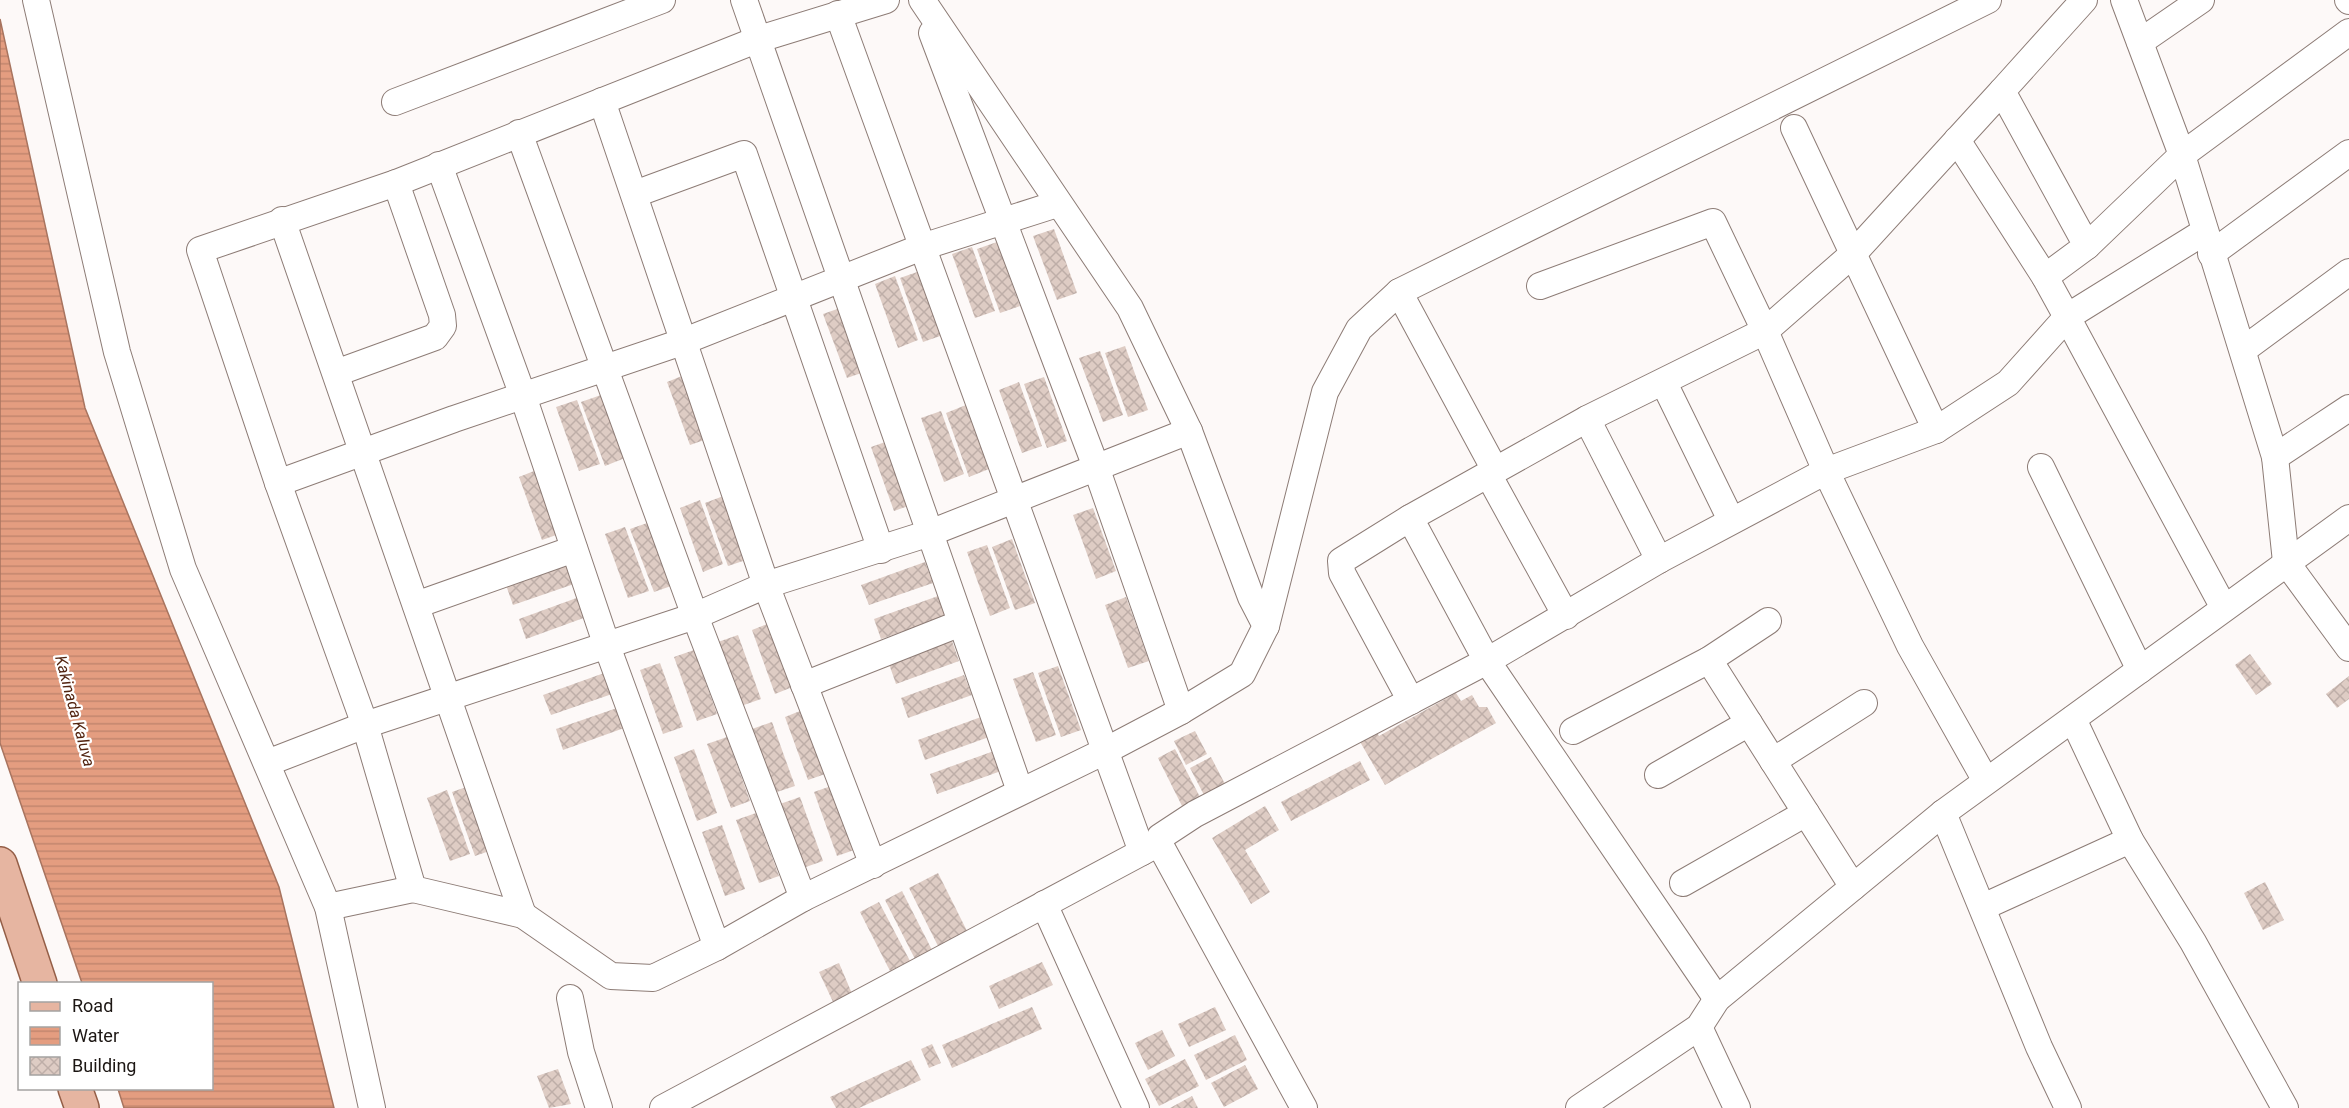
<svg xmlns="http://www.w3.org/2000/svg" width="2349" height="1108" font-family="Roboto,sans-serif">
	<style>
		.water { fill: url(#water-rules); stroke: #a8745f; stroke-width: 1.5 }
		.building { fill: url(#building-cross-hatch) }
		.lines { fill: none; stroke-linecap: round; stroke-linejoin: round }
		.minor-casing { stroke: #8d7c76; stroke-width: 28 }
		.major-casing { stroke: #945e47; stroke-width: 36 }
		.minor { stroke: #fff; stroke-width: 26 }
		.major { stroke: #e6b5a1; stroke-width: 33 }
		.labels { text-anchor: middle; dominant-baseline: central; stroke-width: 4.5; stroke-linejoin: round; paint-order: stroke }
		.water-label { font-size: 16px; font-style: italic; fill: #522410; stroke: #fff }
	</style>
	<defs>
		<pattern id="water-rules" width="6" height="5" patternUnits="userSpaceOnUse" patternTransform="scale(1.5)"><rect width="6" height="5" fill="#e49d80"/><path d="M0 2.5h6" fill="none" stroke="#c3866e"/></pattern>
		<pattern id="building-cross-hatch" width="8" height="8" patternUnits="userSpaceOnUse" patternTransform="scale(1.5)"><rect width="8" height="8" fill="#deccc4"/><path d="M0 0l8 8M0 8l8-8" fill="none" stroke="#beaea8"/></pattern>
	</defs>
	<rect width="100%" height="100%" fill="#fdf9f8"/>
	<path class="water" d="M0 19 85 408 279 887 334 1108H124L118 1089 212 1088V984L82 983 0 743Z"/>
	<g class="building">
		<path d="M1054 229 1077 293 1057 300 1033 236Z"/>
		<path d="M997 242 1020 306 1000 313 977 249Z"/>
		<path d="M972 247 995 311 975 318 952 254Z"/>
		<path d="M920 271 943 335 923 342 900 278Z"/>
		<path d="M895 276 918 340 898 348 875 284Z"/>
		<path d="M843 307 867 371 847 378 823 314Z"/>
		<path d="M1125 346 1148 410 1128 417 1105 353Z"/>
		<path d="M1100 351 1123 415 1103 422 1079 358Z"/>
		<path d="M687 374 710 438 690 445 667 382Z"/>
		<path d="M1044 377 1067 441 1047 448 1024 384Z"/>
		<path d="M1019 382 1042 446 1022 453 999 390Z"/>
		<path d="M601 395 625 458 605 466 581 402Z"/>
		<path d="M577 400 600 464 579 471 556 407Z"/>
		<path d="M966 405 989 469 969 477 946 413Z"/>
		<path d="M941 411 964 474 944 482 921 418Z"/>
		<path d="M891 440 914 504 894 511 871 447Z"/>
		<path d="M539 469 562 533 542 540 519 477Z"/>
		<path d="M726 495 749 559 728 566 705 503Z"/>
		<path d="M700 500 723 564 703 572 680 508Z"/>
		<path d="M1093 508 1116 571 1096 579 1073 515Z"/>
		<path d="M650 522 674 585 654 592 630 529Z"/>
		<path d="M625 527 649 591 628 598 605 534Z"/>
		<path d="M1012 539 1035 603 1015 610 992 547Z"/>
		<path d="M987 545 1010 608 990 616 967 552Z"/>
		<path d="M570 562 577 583 513 605 506 585Z"/>
		<path d="M925 562 933 583 869 605 861 585Z"/>
		<path d="M582 596 589 616 526 639 519 619Z"/>
		<path d="M938 596 945 617 881 639 874 619Z"/>
		<path d="M1126 597 1149 661 1128 668 1105 605Z"/>
		<path d="M772 622 795 686 775 694 752 630Z"/>
		<path d="M738 635 761 699 741 706 718 642Z"/>
		<path d="M952 641 959 661 896 684 889 664Z"/>
		<path d="M694 650 717 714 697 721 674 657Z"/>
		<path d="M2250 654 2272 684 2256 695 2235 665Z"/>
		<path d="M660 663 683 727 663 734 640 670Z"/>
		<path d="M1058 666 1081 730 1061 737 1038 673Z"/>
		<path d="M607 672 615 693 551 715 543 695Z"/>
		<path d="M1033 672 1056 735 1036 742 1013 679Z"/>
		<path d="M964 675 972 695 908 718 901 698Z"/>
		<path d="M2349 676V699L2337 708 2326 694Z"/>
		<path d="M1456 693 1461 701 1472 695 1479 707H1487L1496 723 1385 785 1359 740 1376 730 1379 736Z"/>
		<path d="M620 707 627 727 563 750 556 729Z"/>
		<path d="M805 709 828 773 808 780 785 717Z"/>
		<path d="M981 717 989 737 925 760 918 740Z"/>
		<path d="M772 722 795 786 774 793 752 729Z"/>
		<path d="M1195 731 1207 754 1186 765 1174 741Z"/>
		<path d="M727 737 750 801 731 808 707 744Z"/>
		<path d="M694 749 717 813 697 821 674 757Z"/>
		<path d="M1175 749 1200 797 1182 806 1158 758Z"/>
		<path d="M994 751 1001 771 937 794 930 774Z"/>
		<path d="M1211 757 1226 786 1205 797 1190 768Z"/>
		<path d="M1360 761 1370 780 1291 821 1281 802Z"/>
		<path d="M472 785 495 849 475 856 452 792Z"/>
		<path d="M834 785 857 849 837 856 814 792Z"/>
		<path d="M447 790 470 854 450 861 427 798Z"/>
		<path d="M800 797 823 861 803 868 780 804Z"/>
		<path d="M1265 806 1279 830 1245 850 1270 892 1251 904 1212 838Z"/>
		<path d="M756 813 779 876 759 883 736 820Z"/>
		<path d="M722 825 745 889 725 896 702 832Z"/>
		<path d="M938 873 968 933 939 948 909 888Z"/>
		<path d="M2265 882 2284 920 2263 930 2244 893Z"/>
		<path d="M902 891 933 952 916 961 885 900Z"/>
		<path d="M879 902 910 961 890 971 860 912Z"/>
		<path d="M1042 962 1053 985 999 1009 989 986Z"/>
		<path d="M839 963 853 996 834 1004 819 972Z"/>
		<path d="M1032 1007 1042 1029 952 1068 942 1045Z"/>
		<path d="M1215 1007 1226 1030 1189 1047 1178 1024Z"/>
		<path d="M1162 1030 1175 1056 1148 1070 1135 1043Z"/>
		<path d="M1235 1035 1247 1060 1206 1080 1194 1055Z"/>
		<path d="M932 1044 941 1063 929 1068 921 1049Z"/>
		<path d="M1185 1059 1199 1086 1159 1106 1145 1079Z"/>
		<path d="M911 1060 921 1080 859 1108H836L830 1097Z"/>
		<path d="M1245 1065 1258 1089 1224 1107 1211 1083Z"/>
		<path d="M558 1069 571 1104 549 1108 537 1076Z"/>
		<path d="M1192 1096 1198 1108H1170Z"/>
	</g>
	<g class="lines">
		<defs>
			<g id="minor">
				<path d="M36 0 117 352 183 569 328 907 372 1108"/>
				<path d="M744 0 1020 791"/>
				<path d="M886 0 759 39 396 183 200 250 278 483 365 725 413 889 523 915 611 976 653 978 717 947 803 898 1105 751 1181 711 1242 674 1266 626 1251 597 1189 431 1130 308 922 0"/>
				<path d="M2084 0 2002 91 2087 246 2045 277 2067 317 2204 232"/>
				<path d="M2124 0 2182 155 2275 457 2286 562 2349 648"/>
				<path d="M2348 0 2349 1"/>
				<path d="M838 14 1142 852"/>
				<path d="M932 33 1096 467 1181 711"/>
				<path d="M2140 42 2201 0"/>
				<path d="M602 101 766 585 873 865"/>
				<path d="M395 102 662 0"/>
				<path d="M1794 128 1936 430 2008 383 2067 317 2224 608"/>
				<path d="M519 133 695 616 803 898"/>
				<path d="M1957 140 2045 277"/>
				<path d="M439 165 523 396 607 646 717 947"/>
				<path d="M635 194 744 154 881 550"/>
				<path d="M282 220 523 915"/>
				<path d="M2087 246 2182 155 2349 32"/>
				<path d="M2211 254 2349 153"/>
				<path d="M1540 286 1713 222 1765 331 1826 471 1936 430"/>
				<path d="M1399 292 1495 470"/>
				<path d="M2243 350 2349 272"/>
				<path d="M336 373 435 337 443 326 442 315 396 183"/>
				<path d="M1664 383 1731 520"/>
				<path d="M1587 419 1659 560"/>
				<path d="M2275 457 2349 408"/>
				<path d="M2041 467 2140 670"/>
				<path d="M1488 474 1566 616"/>
				<path d="M278 483 454 419 682 342 922 247 1057 204"/>
				<path d="M1410 518 1341 561 1342 573 1411 701"/>
				<path d="M416 605 574 549"/>
				<path d="M1266 626 1325 392 1359 329 1399 292 1988 0"/>
				<path d="M1709 660 1853 887"/>
				<path d="M804 685 961 623"/>
				<path d="M2073 719 2130 840 2193 942 2285 1108"/>
				<path d="M1573 731 1709 660 1768 621"/>
				<path d="M1773 761 1864 703"/>
				<path d="M267 763 365 725 695 616 766 585 930 533 1189 431"/>
				<path d="M1658 775 1749 723"/>
				<path d="M1943 813 2039 1047 2068 1108"/>
				<path d="M1159 843 1304 1108"/>
				<path d="M1683 883 1806 813"/>
				<path d="M1044 904 1136 1108"/>
				<path d="M328 907 413 889"/>
				<path d="M1983 907 2130 840"/>
				<path d="M570 998 581 1052 599 1108"/>
				<path d="M1717 999 1487 661 1659 560 1826 471 1910 646 1986 781"/>
				<path d="M1699 1027 1737 1108"/>
				<path d="M663 1108 1159 843 1160 837 1195 814 1487 661 1410 518 1587 419 1765 331 1853 254 2002 91"/>
				<path d="M1579 1108 1699 1027 1717 999 1943 813 2349 518"/>
			</g>
			<g id="major">
				<path d="M0 864 40 984"/>
				<path d="M75 1088 82 1108"/>
			</g>
		</defs>
		<use href="#minor" class="minor-casing"/>
		<use href="#major" class="major-casing"/>
		<use href="#minor" class="minor"/>
		<use href="#major" class="major"/>
	</g>
	<g class="labels">
		<g class="water-label">
			<text transform="translate(75 711) rotate(75)">Kakinada Kaluva</text>
		</g>
	</g>
	<rect x="18" y="982" width="195" height="108" fill="#ffffff" stroke="#a4a2a1" stroke-width="1.5"/>
	<rect x="30" y="1002" width="30" height="9" fill="#e6b5a1" stroke="#a4a2a1" stroke-width="1.5"/>
	<text x="72" y="1012" font-size="18" fill="#1c1613">Road</text>
	<rect x="30" y="1027" width="30" height="18" fill="url(#water-rules)" stroke="#a4a2a1" stroke-width="1.5"/>
	<text x="72" y="1042" font-size="18" fill="#1c1613">Water</text>
	<rect x="30" y="1057" width="30" height="18" fill="url(#building-cross-hatch)" stroke="#a4a2a1" stroke-width="1.5"/>
	<text x="72" y="1072" font-size="18" fill="#1c1613">Building</text>
</svg>
